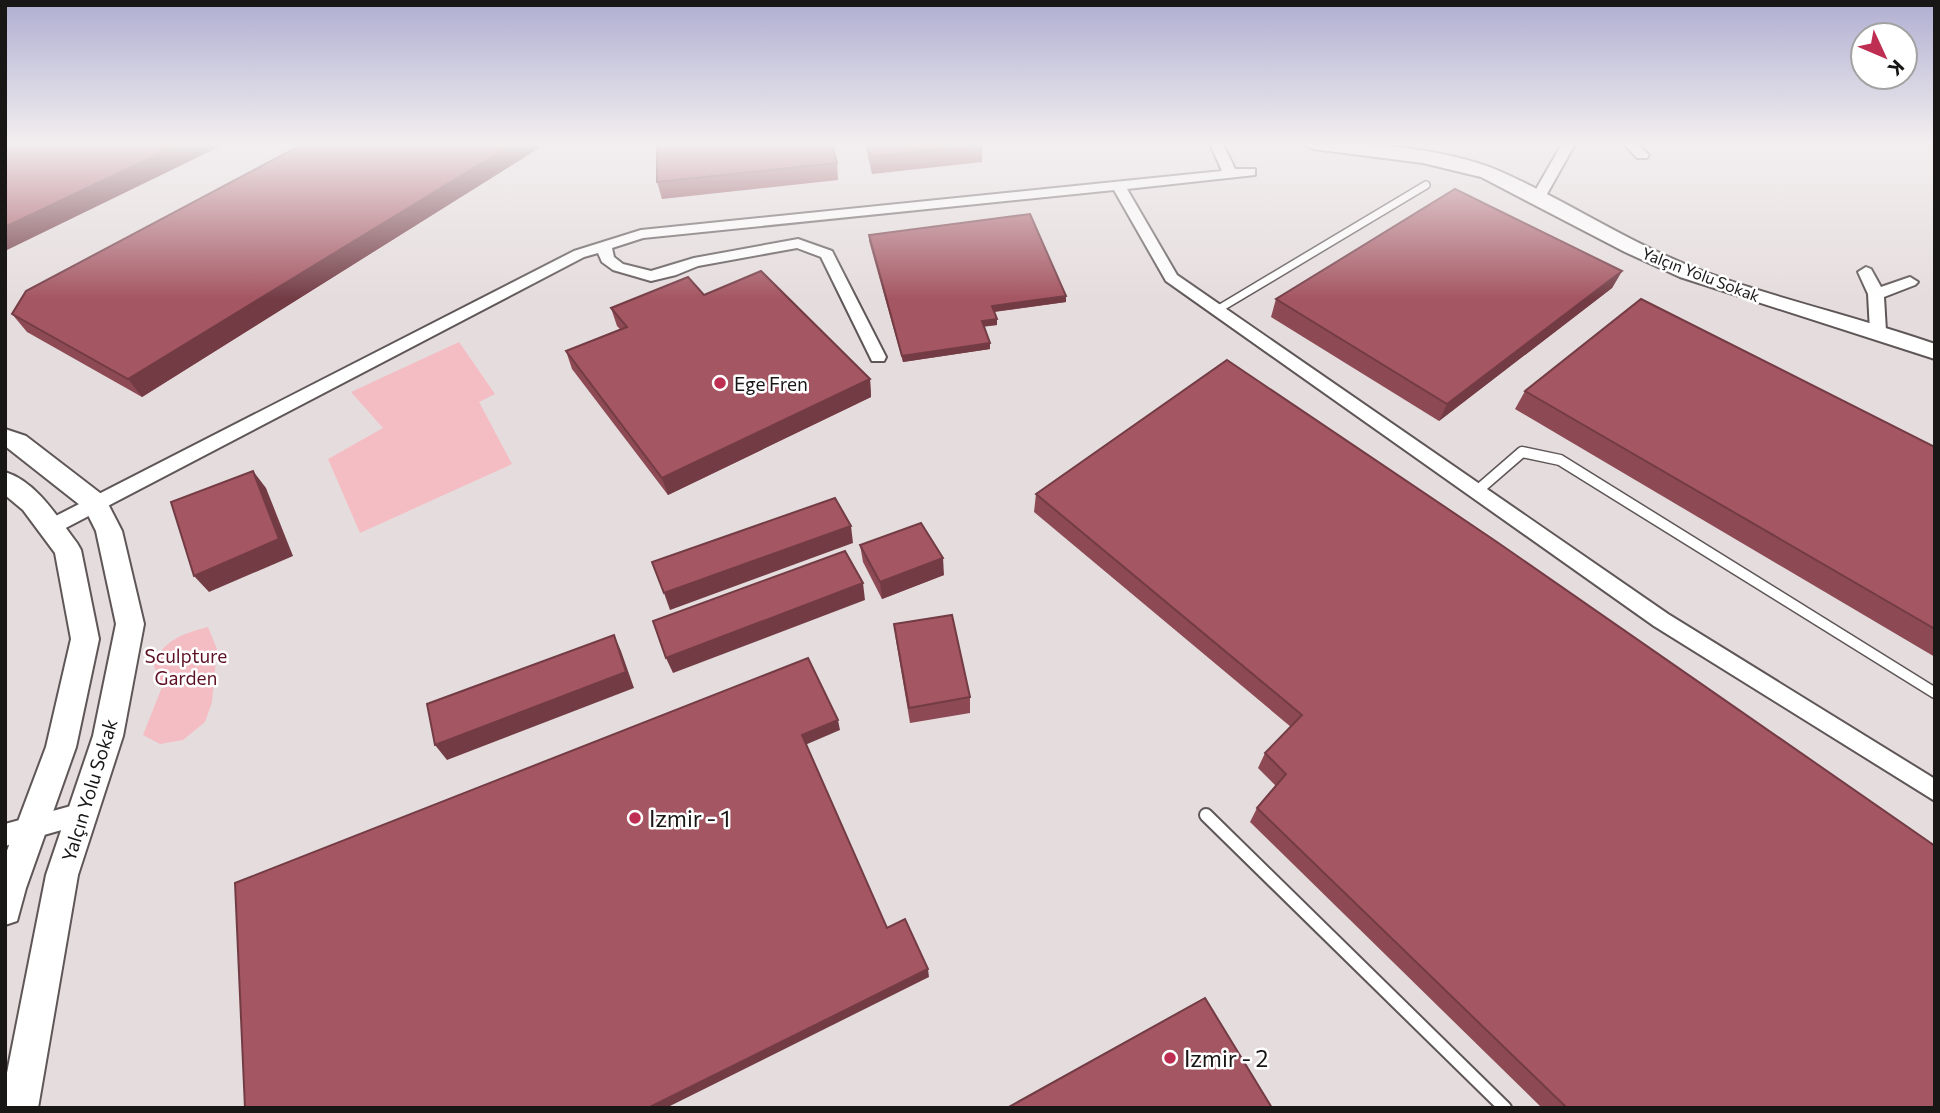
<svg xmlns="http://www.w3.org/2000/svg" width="1940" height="1113" font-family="Commissioner,sans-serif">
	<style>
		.green { fill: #f4bdc3 }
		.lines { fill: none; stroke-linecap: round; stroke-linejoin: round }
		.lane-far2-casing { stroke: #5e5657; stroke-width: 10 }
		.lane-far1-casing { stroke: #5e5657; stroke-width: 13 }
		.lane-casing { stroke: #5e5657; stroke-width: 16 }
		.street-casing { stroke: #5e5657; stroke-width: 4 }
		.secondary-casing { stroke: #5e5657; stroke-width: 4 }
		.lane-far2 { stroke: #fff; stroke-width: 7 }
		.lane-far1 { stroke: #fff; stroke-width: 10 }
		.lane { stroke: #fff; stroke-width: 12 }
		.street { fill: #fff; fill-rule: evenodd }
		.secondary { fill: #fff; fill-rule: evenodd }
		.wall { fill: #8d4a54 }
		.shaded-wall { fill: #733c45 }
		.building { fill: #a45662; stroke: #733c45; stroke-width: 2 }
		.poi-dot { fill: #be2e52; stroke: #fff; stroke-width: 2.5 }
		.labels { text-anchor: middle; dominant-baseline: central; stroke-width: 5; stroke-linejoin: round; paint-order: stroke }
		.far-street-label { font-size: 16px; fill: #191616; stroke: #fff }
		.poi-label { font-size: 19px; fill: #191616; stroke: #fff; text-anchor: start }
		.park-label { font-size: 19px; fill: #5d1224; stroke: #fff }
		.street-label { font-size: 19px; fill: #191616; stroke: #fff }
		.near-poi-label { font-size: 23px; fill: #191616; stroke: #fff; text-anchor: start }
	</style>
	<rect width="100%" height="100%" fill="#e5dcdd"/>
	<g class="green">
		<path d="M459 342 495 394 479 402 512 464 360 533 328 459 383 428 351 392Z"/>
		<path d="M208 627 217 649 212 702 205 722 183 740 160 744 143 735 162 687 153 663C166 639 182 634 208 627Z"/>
	</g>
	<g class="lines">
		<defs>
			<path id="lane-far2" d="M1217 310 1426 185"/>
			<path id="lane-far1" d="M1477 491 1522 452 1560 460 1935 693"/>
			<path id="lane" d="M1206 815 1505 1108"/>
			<g id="street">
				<path d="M1213 144H1223L1235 169H1255V175L1127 189 1177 275 1668 614 1935 779V801L1654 626 1166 281 1114 190 643 238 612 248 614 257 623 264 651 271 694 258 798 239 832 251 886 357 884 361H872L821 257 797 248 698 266 676 275 651 281 613 270 602 262 598 253 584 257 58 532H44L42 527 44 522 574 251 641 230 1222 171 1211 146Z"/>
				<path d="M1562 144H1575L1543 201H1533L1531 198Z"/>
				<path d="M1624 144H1637L1649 155 1647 158H1637Z"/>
				<path d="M1866 267 1871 269 1881 287 1910 277 1918 282 1915 285 1884 297 1886 331 1878 336 1870 331 1868 294 1858 272Z"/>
				<path d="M82 803 90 806 94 814 90 822 5 846V824Z"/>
			</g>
			<g id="secondary">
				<path d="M1304 144C1358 140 1447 149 1497 170 1564 199 1624 240 1692 267 1771 298 1855 316 1935 344V359L1680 277 1625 252 1481 177 1423 163 1313 149Z"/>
				<path d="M5 429 26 436 104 496 122 531 144 624 123 736 78 875 38 1108H5V1083L46 875 93 736 116 624 96 531 85 509 5 446Z"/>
				<path d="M5 472C37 482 58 518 77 543L81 550 99 639 76 747 26 888 17 921 5 925V856L46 747 71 639 55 553 23 510 5 495Z"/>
			</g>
		</defs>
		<use href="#lane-far2" class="lane-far2-casing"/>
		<use href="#lane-far1" class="lane-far1-casing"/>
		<use href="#lane" class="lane-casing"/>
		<use href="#street" class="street-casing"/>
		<use href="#secondary" class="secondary-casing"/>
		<use href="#lane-far2" class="lane-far2"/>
		<use href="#lane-far1" class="lane-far1"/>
		<use href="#lane" class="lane"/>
		<use href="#street" class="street"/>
		<use href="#secondary" class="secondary"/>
	</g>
	<g class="wall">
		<path d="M303 144H537L539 148 142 397 27 332 12 314Z"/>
		<path d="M865 144H982V162L872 174Z"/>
		<path d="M837 163 838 180 662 199 657 182Z"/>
		<path d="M869 235 1066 302 994 312 997 319V325L984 326 990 349 903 362 869 241Z"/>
		<path d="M1622 271 1612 288 1439 421 1271 317 1276 299Z"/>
		<path d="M704 295 870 379 871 397 668 495 572 369 566 351 620 329 617 326 611 308Z"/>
		<path d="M1525 391 1935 447V657L1515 409Z"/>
		<path d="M1036 494 1935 1108H1542L1250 822 1257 808 1276 786 1258 768 1265 753 1291 727 1034 512Z"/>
		<path d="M860 545 944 575 882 599 863 562Z"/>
		<path d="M894 624 970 697V713L910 723 896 640Z"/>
	</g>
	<g class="shaded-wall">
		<path d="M180 144H225L5 251V227Z"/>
		<path d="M513 144H537L539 148 142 397 128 379Z"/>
		<path d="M1622 271 1612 288 1439 421 1447 404Z"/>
		<path d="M1066 296V302L992 312V306Z"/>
		<path d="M997 319V325L982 327V321Z"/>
		<path d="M990 343V349L903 362 902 356Z"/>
		<path d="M870 379 871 397 668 495 662 478Z"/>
		<path d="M253 471 266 488 293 556 209 592 194 576Z"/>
		<path d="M851 526 853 543 670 610 664 593Z"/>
		<path d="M943 558 944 575 882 599 880 582Z"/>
		<path d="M863 583 865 600 673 673 666 658Z"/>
		<path d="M614 635 621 651 634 688 447 760 435 745Z"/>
		<path d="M838 720 840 730 805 745 802 735Z"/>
		<path d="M928 969 929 977 666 1108H648Z"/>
	</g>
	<g class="building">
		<path d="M5 144H180L5 227Z"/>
		<path d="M303 144H513L128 379 12 314 26 291Z"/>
		<path d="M657 144H832L837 163 657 182Z"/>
		<path d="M868 144H982V145L871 157Z"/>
		<path d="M1455 189 1622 271 1447 404 1276 299Z"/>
		<path d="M1030 214 1066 296 992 306 997 319 982 321 990 343 902 356 869 235Z"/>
		<path d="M761 271 870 379 662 478 566 351 627 327 611 308 688 277 704 295Z"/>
		<path d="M1641 299 1935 447V629L1525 391Z"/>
		<path d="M1227 360 1497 542 1935 846V1108H1567L1257 808 1286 774 1265 753 1302 715 1036 494Z"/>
		<path d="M253 471 279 539 194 576 171 502Z"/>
		<path d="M835 498 851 526 664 593 652 562Z"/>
		<path d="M921 523 943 558 880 582 860 545Z"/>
		<path d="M845 551 863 583 666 658 653 621Z"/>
		<path d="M952 615 970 697 909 708 894 624Z"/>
		<path d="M614 635 626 672 435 745 427 704Z"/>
		<path d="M808 658 838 720 802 735 887 928 905 919 928 969 648 1108H245L235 883Z"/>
		<path d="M1205 998 1272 1108H1007Z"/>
	</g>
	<linearGradient id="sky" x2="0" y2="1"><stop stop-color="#afaed1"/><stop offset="0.48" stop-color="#f3eff0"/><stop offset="1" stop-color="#f3eff0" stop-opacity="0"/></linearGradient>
	<rect width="1940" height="299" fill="url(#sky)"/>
	<g class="poi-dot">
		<circle cx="720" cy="383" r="7"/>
		<circle cx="635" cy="818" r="7"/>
		<circle cx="1170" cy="1058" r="7"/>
	</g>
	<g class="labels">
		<g class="far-street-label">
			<text transform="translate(1701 274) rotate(21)">Yalçın Yolu Sokak</text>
		</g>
		<g class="poi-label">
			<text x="734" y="383">Ege Fren</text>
		</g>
		<g class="park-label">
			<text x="186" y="655">Sculpture<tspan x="186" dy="22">Garden</tspan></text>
		</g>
		<g class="street-label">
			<text transform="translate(89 790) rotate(-73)">Yalçın Yolu Sokak</text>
		</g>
		<g class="near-poi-label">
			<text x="649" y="818">Izmir - 1</text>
			<text x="1184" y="1058">Izmir - 2</text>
		</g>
	</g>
	<rect width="1940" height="1113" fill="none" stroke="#191616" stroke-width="14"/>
	<g transform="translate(1884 56) rotate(134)"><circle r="33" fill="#ffffff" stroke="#a3a2a2" stroke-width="2"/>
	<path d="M0-5L12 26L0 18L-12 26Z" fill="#be2e52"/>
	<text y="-10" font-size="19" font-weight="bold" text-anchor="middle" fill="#191616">K</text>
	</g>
</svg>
